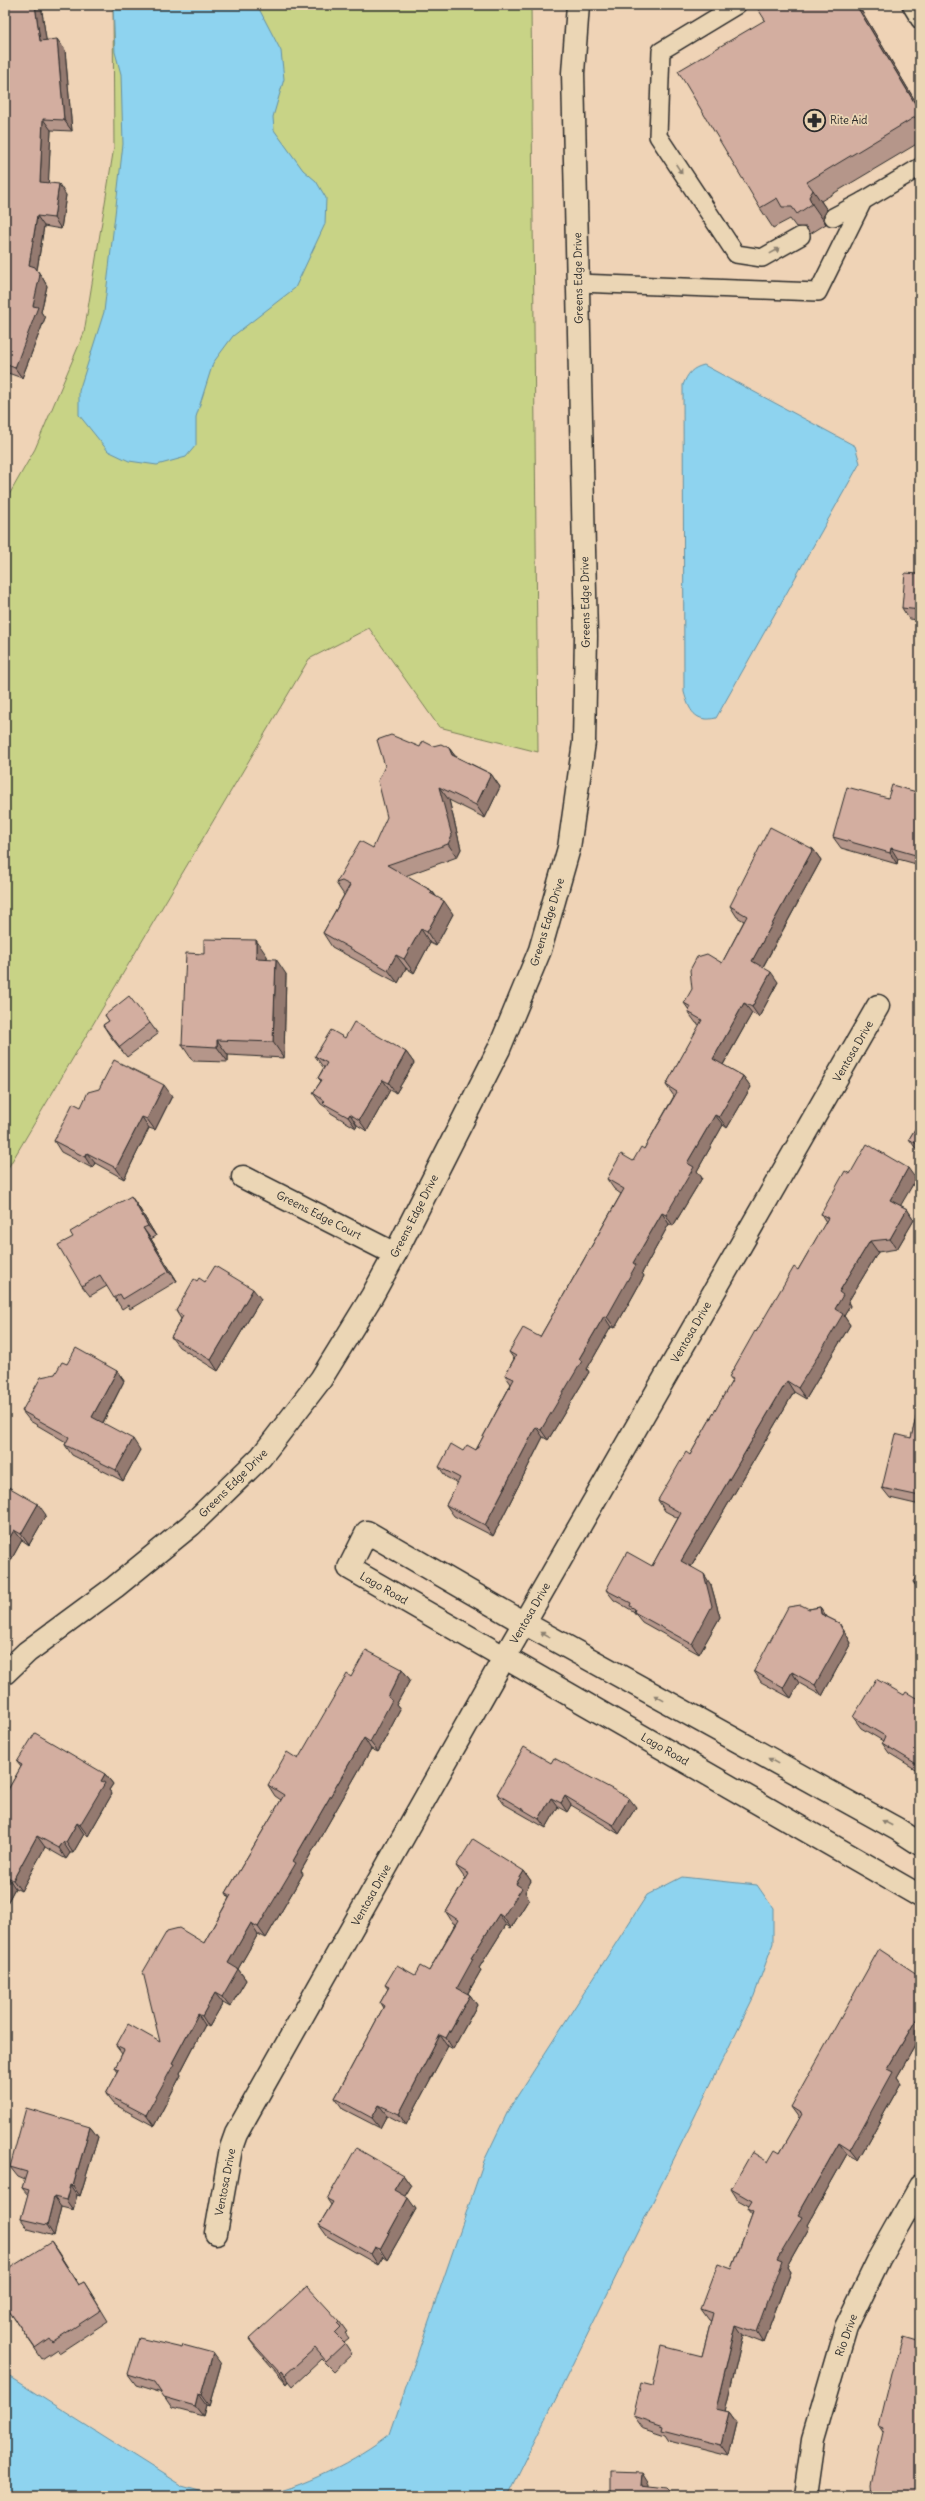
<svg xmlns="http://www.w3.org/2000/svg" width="925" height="2501" font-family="Delius,sans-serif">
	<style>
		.green { fill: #c8d386; stroke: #7a7f58 }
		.water { fill: #8ed3ef; stroke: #6690a1 }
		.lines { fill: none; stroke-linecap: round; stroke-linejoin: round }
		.service-casing { stroke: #2b2b2b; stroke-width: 20 }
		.minor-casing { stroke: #2b2b2b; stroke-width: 25 }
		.service { stroke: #ebd6b5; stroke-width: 17 }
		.minor { stroke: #ebd6b5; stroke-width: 22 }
		.wall { fill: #b5968a; stroke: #2b2b2b }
		.shaded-wall { fill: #947a70; stroke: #2b2b2b }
		.building { fill: #d3aea0; stroke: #2b2b2b }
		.oneway { fill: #8b8070 }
		.labels { text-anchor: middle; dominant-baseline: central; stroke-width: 3.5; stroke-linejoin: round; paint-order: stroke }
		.poi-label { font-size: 11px; fill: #2b2b2b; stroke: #ebd6b5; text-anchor: start }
		.street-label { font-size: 11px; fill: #2b2b2b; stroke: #ebd6b5 }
	</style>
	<rect width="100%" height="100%" fill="#efd3b6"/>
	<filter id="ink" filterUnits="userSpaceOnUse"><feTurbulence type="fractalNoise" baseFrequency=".025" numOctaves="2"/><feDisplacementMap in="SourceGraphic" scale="8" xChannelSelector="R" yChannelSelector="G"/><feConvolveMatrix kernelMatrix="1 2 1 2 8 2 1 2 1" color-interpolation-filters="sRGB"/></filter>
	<g filter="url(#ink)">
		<path class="green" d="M113 5H531L538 752 439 727 369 628 309 659 5 1173V502L35 449 84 333 114 147Z"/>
		<g class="water">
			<path d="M113 5H257L281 51 284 79 273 117 274 130 303 170 316 181 326 198 325 224 295 288 233 336 213 363 196 417V445L186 457 157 465 129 461 108 451 79 415V391L104 312 123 144 121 74 115 52Z"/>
			<path d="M704 365 855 446 860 463 716 718C695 723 689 710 684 692L683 385C688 373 692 368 704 365Z"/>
			<path d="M682 1877 757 1885 773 1908V1943L754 1996 508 2496H259C296 2491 361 2458 390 2434L484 2161 509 2109 647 1895Z"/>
			<path d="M5 2374 182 2486 217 2496H5Z"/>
		</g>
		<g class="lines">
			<defs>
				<g id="service">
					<path d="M737 5 661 51 658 136 736 254 762 258 801 236"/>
					<path d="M911 5 920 20"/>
					<path d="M833 217 863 201"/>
					<path d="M578 283 818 292 863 201 920 167"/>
				</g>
				<g id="minor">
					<path d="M243 1177 395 1254"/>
					<path d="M5 1673 27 1652 115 1587 191 1525 261 1457 321 1379 372 1296 395 1254 499 1049 540 950 569 848 584 742 586 636 573 73 578 5"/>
					<path d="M920 1844 897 1829 524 1623 367 1532 349 1568 920 1896"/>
					<path d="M216 2233 231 2148 236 2134 512 1644 878 1006"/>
					<path d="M805 2496 813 2440 846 2327 879 2259 920 2186"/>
				</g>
			</defs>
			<use href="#service" class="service-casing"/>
			<use href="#minor" class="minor-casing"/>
			<use href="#service" class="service"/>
			<use href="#minor" class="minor"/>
		</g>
		<g class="wall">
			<path d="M5 5H41L46 40 65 50 72 131 51 130 48 183 66 195 61 229 44 226 37 270 42 277 47 286 41 312 45 318 22 378 8 373 5 380Z"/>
			<path d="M765 5H858L920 109V142L821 201 827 210 823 217 826 224 810 234 806 227H796L790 219 773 228 760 208Z"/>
			<path d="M920 559V620L909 619 902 608 918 574Z"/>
			<path d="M433 746 449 748 455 756 491 774 500 787 485 818 449 800 461 849 457 857 405 876 432 891 436 896 453 914 436 946 430 943 414 973 406 968 398 983 332 947 323 933 344 895 336 883 373 848Z"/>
			<path d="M920 793V865L898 859 897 864 841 848 833 837 888 798Z"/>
			<path d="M813 849 821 860 763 967 778 982 759 1017 752 1013 723 1065 743 1076 751 1087 727 1128 723 1125 697 1171 702 1178 673 1226 669 1224 642 1273 644 1276 615 1328 611 1327 587 1369 589 1372 548 1440 543 1437 493 1536 454 1516 446 1505 458 1483 446 1477 439 1467 463 1451 476 1450 511 1384 505 1375 514 1359 509 1352 540 1337 621 1194 614 1189 607 1179 633 1161 644 1149 674 1096 666 1085 700 1025 696 1023 688 1012 689 1010 684 1003 722 963 744 921 737 917 730 906Z"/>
			<path d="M267 956V959L286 974 284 1058 228 1055V1062L193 1061 182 1045Z"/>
			<path d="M105 1015 150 1023 158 1034 127 1057 110 1036 103 1025 109 1021Z"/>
			<path d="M345 1038 406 1052 414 1063 396 1093 390 1090 367 1131 357 1125 356 1128 331 1113 327 1108 321 1104 313 1093 321 1081 318 1078 324 1067H323L315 1056Z"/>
			<path d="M172 1096 155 1130 149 1128 124 1179 95 1163 92 1168 61 1152 54 1141 81 1107Z"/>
			<path d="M920 1121V1152L917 1150 909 1139Z"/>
			<path d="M850 1174 916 1179 900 1205 907 1209 914 1220 897 1249 878 1252 848 1302 850 1306 844 1316 850 1325 831 1357 806 1399 794 1392 691 1567 711 1585 720 1617 699 1654 642 1622 633 1611 614 1600 606 1590 652 1566 678 1518 665 1511 658 1500 690 1455 732 1381 729 1377 756 1332 798 1270 826 1222 821 1214Z"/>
			<path d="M138 1206 156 1236 151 1239 177 1281 130 1309 128 1305 122 1309 107 1286 90 1296 82 1286Z"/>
			<path d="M197 1281 205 1282 261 1299 218 1371 179 1347 171 1337 181 1319 176 1311Z"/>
			<path d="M67 1364 117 1371 124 1381 103 1423 140 1450 123 1481 72 1455 65 1445 66 1442 30 1421 22 1411 55 1374Z"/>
			<path d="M920 1402V1505L890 1498 882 1488 911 1438Z"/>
			<path d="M5 1485 46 1515 29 1545 22 1540 5 1571Z"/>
			<path d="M920 1571V1592L913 1582Z"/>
			<path d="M820 1607 827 1617 839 1623 846 1634 851 1643 822 1696 799 1683 791 1698 761 1682 754 1671 809 1609Z"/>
			<path d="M402 1669 410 1680 396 1705 400 1710 378 1752 371 1749 301 1871 303 1874 266 1938 258 1934 238 1969 246 1980 230 2007 223 2003 209 2027 205 2025 180 2073 181 2075 154 2126 114 2104 106 2094 118 2072 115 2068 122 2054 116 2046 160 2042 204 1943 229 1898 226 1893 281 1800 275 1796 268 1785 298 1759 351 1677Z"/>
			<path d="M904 1695 918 1699 920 1695V1772L889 1753 882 1743 883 1741 861 1728 853 1717Z"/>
			<path d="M17 1762 105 1774 113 1784 109 1790 112 1794 88 1836 84 1834 73 1853H70L66 1859 45 1847 21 1891 15 1888 5 1907V1795L21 1767Z"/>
			<path d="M551 1763 636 1807 619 1834 571 1805 567 1812 558 1807 546 1828 504 1804 497 1794Z"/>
			<path d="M456 1866 524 1871 531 1881 525 1892 529 1899 511 1928 506 1925 479 1968 481 1970 468 1993 470 1995 477 2005 453 2049 448 2046 406 2125 387 2115 380 2128 343 2109 335 2098 383 2008 380 2003 388 1989 385 1985 429 1971 455 1924 453 1923 446 1912 466 1878 464 1877Z"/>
			<path d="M920 1976V2037L897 2077 901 2083 858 2160 847 2154 807 2225 809 2228 787 2267 790 2272 763 2343 743 2335 725 2411 729 2412 737 2423 729 2456 669 2441 665 2435 641 2427 633 2416 653 2386 702 2356 711 2321 709 2320 701 2309 732 2269 752 2215 747 2209 749 2206 738 2200 731 2189 780 2153 800 2118H799L791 2107Z"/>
			<path d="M90 2127 98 2137 80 2196 77 2195 73 2210 61 2207 54 2236 28 2229 21 2219 28 2195 22 2188 25 2180 18 2177 10 2167Z"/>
			<path d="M403 2175 411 2186 405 2196 416 2209 387 2260 383 2257 378 2265 327 2236 319 2225 331 2205 327 2199Z"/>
			<path d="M51 2242 79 2285 84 2282 91 2293 108 2321 59 2353 57 2349 42 2359 5 2305Z"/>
			<path d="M339 2321 347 2332 345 2333 349 2338 344 2342 352 2354 334 2371 322 2359 293 2386 289 2381 287 2384 257 2350 249 2339Z"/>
			<path d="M920 2343 883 2432 879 2426Z"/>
			<path d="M221 2364 209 2406 206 2405 203 2416 172 2408 162 2393 136 2385 128 2374Z"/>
		</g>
		<g class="shaded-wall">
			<path d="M35 5H41L48 52 40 41Z"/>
			<path d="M856 5H858L920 109V112Z"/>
			<path d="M57 39 65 50 72 131 64 120Z"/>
			<path d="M43 119 51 130 48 192 40 182Z"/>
			<path d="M59 184 66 195 61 229 54 218Z"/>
			<path d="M813 190 827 210 823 217 826 224 812 204 809 197Z"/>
			<path d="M37 216 44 226 37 270 42 277 47 286 41 312 45 318 22 378 15 368 33 306 29 265Z"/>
			<path d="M5 369 8 373 5 380Z"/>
			<path d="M449 748 459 761 452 755Z"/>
			<path d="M491 774 500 787 485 818 476 805Z"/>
			<path d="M439 787 449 800 461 849 457 857 448 844Z"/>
			<path d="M891 848 898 859 897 864 890 853Z"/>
			<path d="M813 849 821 860 760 972 752 961Z"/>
			<path d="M432 891 441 904 430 893Z"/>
			<path d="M444 901 453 914 436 946 427 932Z"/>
			<path d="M421 929 430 943 414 973 404 959Z"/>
			<path d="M256 940 267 956V974L256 958Z"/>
			<path d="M396 955 406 968 398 983 388 970Z"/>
			<path d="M276 959 286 974 284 1058 273 1042Z"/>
			<path d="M771 972 778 982 759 1017 752 1007Z"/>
			<path d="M744 1003 752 1013 720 1070 713 1059Z"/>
			<path d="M217 1040 228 1055V1062L217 1047Z"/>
			<path d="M406 1052 414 1063 396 1093 389 1083Z"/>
			<path d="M743 1076 751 1087 727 1128 719 1117Z"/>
			<path d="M383 1080 390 1090 367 1131 359 1120Z"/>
			<path d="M164 1085 172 1096 155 1130 147 1119Z"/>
			<path d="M350 1114 357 1125 356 1128 348 1117Z"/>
			<path d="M715 1115 723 1125 697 1171 702 1178 673 1226 666 1215 687 1163Z"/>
			<path d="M142 1117 149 1128 124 1179 116 1168Z"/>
			<path d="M87 1153 95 1163 92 1168 85 1157Z"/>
			<path d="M908 1168 916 1179 898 1210 890 1200Z"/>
			<path d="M131 1196 138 1206 156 1236 148 1226Z"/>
			<path d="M907 1209 914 1220 897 1249 890 1239Z"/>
			<path d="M662 1213 669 1224 642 1273 644 1276 615 1328 607 1317 633 1263Z"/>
			<path d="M143 1228 151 1239 177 1281 169 1271Z"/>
			<path d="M870 1241 878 1252 848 1302 850 1306 844 1316 850 1325 806 1399 798 1388 835 1309 839 1292Z"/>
			<path d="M253 1289 261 1299 218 1371 211 1360Z"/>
			<path d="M604 1316 611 1327 587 1369 589 1372 548 1440 541 1430 579 1359Z"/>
			<path d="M117 1371 124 1381 100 1428 92 1417Z"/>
			<path d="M787 1381 794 1392 688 1572 681 1561Z"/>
			<path d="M536 1427 543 1437 493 1536 485 1525Z"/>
			<path d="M133 1439 140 1450 123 1481 116 1470Z"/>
			<path d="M38 1504 46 1515 29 1545 21 1534Z"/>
			<path d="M14 1530 22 1540 5 1571V1546Z"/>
			<path d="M704 1574 711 1585 720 1617 699 1654 692 1644Z"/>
			<path d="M820 1607 827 1617 821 1614Z"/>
			<path d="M839 1623 846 1634 851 1643 822 1696 815 1685Z"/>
			<path d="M402 1669 410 1680 396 1705 400 1710 378 1752 370 1742 388 1697Z"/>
			<path d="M792 1672 799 1683 791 1698 783 1688Z"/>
			<path d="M364 1738 371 1749 301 1871 303 1874 266 1938 258 1927 293 1861Z"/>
			<path d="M105 1774 113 1784 109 1790 112 1794 88 1836 80 1825 101 1781Z"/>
			<path d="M565 1796 571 1805 567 1812 561 1803Z"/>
			<path d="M551 1798 558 1807 546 1828 539 1819Z"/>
			<path d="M629 1798 636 1807 619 1834 613 1825Z"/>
			<path d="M77 1823 84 1834 73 1853 66 1842Z"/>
			<path d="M37 1836 45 1847 21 1891 13 1880Z"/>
			<path d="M63 1842 70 1853 66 1859 59 1848Z"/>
			<path d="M524 1871 531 1881 525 1892 529 1899 511 1928 503 1917 516 1884Z"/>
			<path d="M8 1877 15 1888 5 1907V1882Z"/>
			<path d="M499 1914 506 1925 479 1968 481 1970 465 1998 457 1988 471 1958Z"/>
			<path d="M251 1923 258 1934 238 1969 246 1980 230 2007 222 1997 228 1963Z"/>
			<path d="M215 1993 223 2003 209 2027 202 2016Z"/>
			<path d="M470 1995 477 2005 453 2049 446 2038Z"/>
			<path d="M920 2013V2037L897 2077 901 2083 858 2160 850 2150 887 2069Z"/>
			<path d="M198 2014 205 2025 180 2073 181 2075 154 2126 146 2115 172 2063Z"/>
			<path d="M440 2035 448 2046 406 2125 399 2114Z"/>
			<path d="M379 2105 387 2115 380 2128 372 2118Z"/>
			<path d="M90 2127 98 2137 80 2196 73 2186Z"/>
			<path d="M839 2143 847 2154 807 2225 809 2228 787 2267 790 2272 763 2343 756 2332 777 2259 798 2215Z"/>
			<path d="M403 2175 411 2186 402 2201 394 2190Z"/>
			<path d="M70 2185 77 2195 73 2210 66 2200Z"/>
			<path d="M54 2197 61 2207 54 2236 47 2225Z"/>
			<path d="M408 2198 416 2209 387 2260 380 2249Z"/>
			<path d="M51 2242 58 2252 86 2296 78 2285Z"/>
			<path d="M375 2247 383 2257 378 2265 371 2254Z"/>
			<path d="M736 2325 743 2335 723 2420 716 2409Z"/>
			<path d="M213 2353 221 2364 209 2406 201 2395Z"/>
			<path d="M282 2371 289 2381 287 2384 280 2373Z"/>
			<path d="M198 2394 206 2405 203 2416 195 2406Z"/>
			<path d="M729 2412 737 2423 729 2456 721 2445Z"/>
			<path d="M642 2473 649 2484V2496L641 2485Z"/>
		</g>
		<g class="building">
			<path d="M5 5H35L40 41 57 39 64 120 43 119 40 182 59 184 54 218 37 216 29 265 35 267 40 275 33 306 38 307 15 368 5 364Z"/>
			<path d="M765 5H856L920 112V114L807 182 813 190 809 197 812 204 797 214 792 207H782L777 198 760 208 678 71 765 20 758 9Z"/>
			<path d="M920 559V610L902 608 905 573 918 574V560Z"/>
			<path d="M391 735 420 747 423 741 433 746 441 744 449 748 452 755 491 774 476 805 439 787 452 836 448 844 387 865 432 891 430 893 444 901 427 932 421 929 404 959 396 955 388 970 323 933 350 885 342 881 336 883 360 841 373 848 387 817 378 781 385 766 377 740Z"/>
			<path d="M892 785 920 793V852L919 856 891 848 890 853 833 837 847 787 888 798Z"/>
			<path d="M770 827 813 849 752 961 771 972 752 1007 744 1003 713 1059 743 1076 719 1117 715 1115 687 1163 694 1167 666 1215 662 1213 633 1263 636 1265 607 1317 604 1316 579 1359 582 1361 541 1430 536 1427 485 1525 446 1505 460 1478 439 1467 451 1444 463 1451 467 1445 476 1450 514 1379 505 1375 516 1356 509 1352 523 1328 540 1337 624 1189 607 1179 621 1154 633 1161 641 1147 644 1149 677 1092 666 1085 702 1020 688 1012 691 1007 684 1003 692 989 690 970 697 957 707 954 722 963 747 916 730 906Z"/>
			<path d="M204 939 256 940V958L276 959 273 1042 217 1040V1047L182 1045 186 953 204 954Z"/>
			<path d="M129 996 150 1023 120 1047 103 1025 109 1021 105 1015Z"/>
			<path d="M354 1022 406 1052 389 1083 383 1080 359 1120 350 1114 348 1117 323 1103 325 1101 313 1093 322 1080 318 1078 327 1063 315 1056 331 1030 345 1038Z"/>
			<path d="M114 1060 164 1085 147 1119 142 1117 116 1168 87 1153 85 1157 54 1141 73 1103 81 1107 88 1092 99 1089Z"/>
			<path d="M920 1121V1146L909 1139Z"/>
			<path d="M867 1144 908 1168 890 1200 907 1209 890 1239 870 1241 839 1292 843 1295 835 1309 843 1314 824 1346 798 1388 787 1381 681 1561 704 1574 712 1606 692 1644 634 1612 635 1609 630 1606 631 1603 606 1590 627 1552 652 1566 681 1513 658 1500 686 1452 690 1455 733 1379 729 1377 755 1331 756 1332 794 1267 798 1270 828 1218 821 1214 845 1171 850 1174Z"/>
			<path d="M131 1196 148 1226 143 1228 169 1271 123 1299 120 1294 114 1298 100 1275 82 1286 58 1245 73 1237 70 1232Z"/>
			<path d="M215 1266 253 1289 211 1360 171 1337 183 1316 176 1311 194 1279 197 1281 199 1278 205 1282Z"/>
			<path d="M76 1348 117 1371 92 1417 133 1439 116 1470 65 1445 69 1437 22 1411 41 1377 55 1374 62 1362 67 1364Z"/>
			<path d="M920 1402V1496L882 1488 895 1434 911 1438Z"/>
			<path d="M5 1485 38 1504 21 1534 14 1530 5 1546Z"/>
			<path d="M920 1571V1586L913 1582Z"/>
			<path d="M801 1605 809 1609 820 1607 821 1614 839 1623 844 1633 815 1685 792 1672 783 1688 754 1671 788 1607Z"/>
			<path d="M366 1650 402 1669 388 1697 392 1700 370 1742 364 1738 293 1861 296 1863 258 1927 251 1923 228 1963 238 1969 222 1997 215 1993 202 2016 198 2014 172 2063 174 2064 146 2115 106 2094 119 2070 115 2068 124 2050 116 2046 128 2024 160 2042 143 1972 167 1931 179 1928 204 1943 231 1895 226 1893 284 1795 268 1785 287 1752 298 1759 347 1674 351 1677Z"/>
			<path d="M876 1679 904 1695 906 1692 918 1699 920 1695V1766L882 1743 885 1736 853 1717Z"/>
			<path d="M35 1733 105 1774 101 1781 105 1783 80 1825 77 1823 66 1842H63L59 1848 37 1836 13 1880 8 1877 5 1882V1795L22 1765 17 1762Z"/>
			<path d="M524 1747 551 1763 554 1758 629 1798 613 1825 565 1796 561 1803 551 1798 539 1819 497 1794Z"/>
			<path d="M473 1839 524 1871 516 1884 522 1888 503 1917 499 1914 471 1958 473 1959 457 1988 470 1995 446 2038 440 2035 399 2114 379 2105 372 2118 335 2098 384 2006 380 2003 389 1987 385 1985 397 1965 415 1975 420 1966 429 1971 458 1920 446 1912 469 1874 456 1866Z"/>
			<path d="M879 1949 920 1976V2013L887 2069 893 2072 850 2150 839 2143 798 2215 802 2217 777 2259 782 2261 756 2332 736 2325 716 2409 729 2412 721 2445 662 2430 663 2426 633 2416 641 2383 653 2386 662 2346 702 2356 713 2313 701 2309 718 2264 732 2269 753 2212 747 2209 752 2201 731 2189 752 2152 768 2162 775 2150 780 2153 802 2114 791 2107Z"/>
			<path d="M26 2108 90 2127 73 2186 70 2185 66 2200 54 2197 47 2225 21 2219 29 2190 22 2188 27 2172 10 2167Z"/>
			<path d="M356 2148 403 2175 394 2190 408 2198 380 2249 375 2247 371 2254 319 2225 333 2202 327 2199Z"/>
			<path d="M51 2242 78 2285 84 2282 101 2310 52 2342 49 2338 35 2348 5 2305V2271Z"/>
			<path d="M307 2286 339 2321 337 2323 341 2327 335 2333 345 2343 326 2361 315 2348 285 2375 282 2371 280 2373 249 2339Z"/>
			<path d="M139 2338 182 2348 183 2345 213 2353 201 2395 198 2394 195 2406 164 2397 154 2382 128 2374Z"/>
			<path d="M903 2338 920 2343V2496H872L871 2485 884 2428 879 2426 892 2373Z"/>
			<path d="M611 2472 642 2473 641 2485 666 2488 671 2493 701 2494V2496H611Z"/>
		</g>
		<defs><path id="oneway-solid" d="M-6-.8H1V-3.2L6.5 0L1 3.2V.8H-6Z"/></defs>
		<g class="oneway">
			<use href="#oneway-solid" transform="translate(679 169) rotate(57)"/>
			<use href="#oneway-solid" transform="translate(775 251) rotate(-29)"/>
			<use href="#oneway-solid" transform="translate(545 1635) rotate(-151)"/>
			<use href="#oneway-solid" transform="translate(659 1698) rotate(-151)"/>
			<use href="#oneway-solid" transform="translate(773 1761) rotate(-151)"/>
			<use href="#oneway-solid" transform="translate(887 1823) rotate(-152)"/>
		</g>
	</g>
	<defs>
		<symbol id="pharmacy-ring" viewBox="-11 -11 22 22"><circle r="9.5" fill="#ebd6b5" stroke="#2b2b2b" stroke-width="1.5"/><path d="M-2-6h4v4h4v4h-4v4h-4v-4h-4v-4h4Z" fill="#2b2b2b"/></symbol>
	</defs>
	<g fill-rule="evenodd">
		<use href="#pharmacy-ring" x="802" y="108" width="25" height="25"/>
	</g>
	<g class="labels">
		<g class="poi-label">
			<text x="830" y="120">Rite Aid</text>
		</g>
		<g class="street-label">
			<text transform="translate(578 278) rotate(-91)">Greens Edge Drive</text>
			<text transform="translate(585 602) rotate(-91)">Greens Edge Drive</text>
			<text transform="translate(547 922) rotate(-73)">Greens Edge Drive</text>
			<text transform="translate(853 1051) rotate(-60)">Ventosa Drive</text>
			<text transform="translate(319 1215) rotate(27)">Greens Edge Court</text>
			<text transform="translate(414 1216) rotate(-63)">Greens Edge Drive</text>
			<text transform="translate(691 1332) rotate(-60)">Ventosa Drive</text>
			<text transform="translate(233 1483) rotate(-45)">Greens Edge Drive</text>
			<text transform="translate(384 1588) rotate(30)">Lago Road</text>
			<text transform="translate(530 1613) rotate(-60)">Ventosa Drive</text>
			<text transform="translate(665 1749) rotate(30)">Lago Road</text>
			<text transform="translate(371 1895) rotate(-61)">Ventosa Drive</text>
			<text transform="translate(225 2182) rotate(-79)">Ventosa Drive</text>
			<text transform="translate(846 2335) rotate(-70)">Rio Drive</text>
		</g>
	</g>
	<rect width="925" height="2501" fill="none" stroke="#ebd6b5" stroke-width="20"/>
	<rect x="10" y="10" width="905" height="2481" fill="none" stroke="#2b2b2b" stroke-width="1.5" filter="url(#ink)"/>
</svg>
